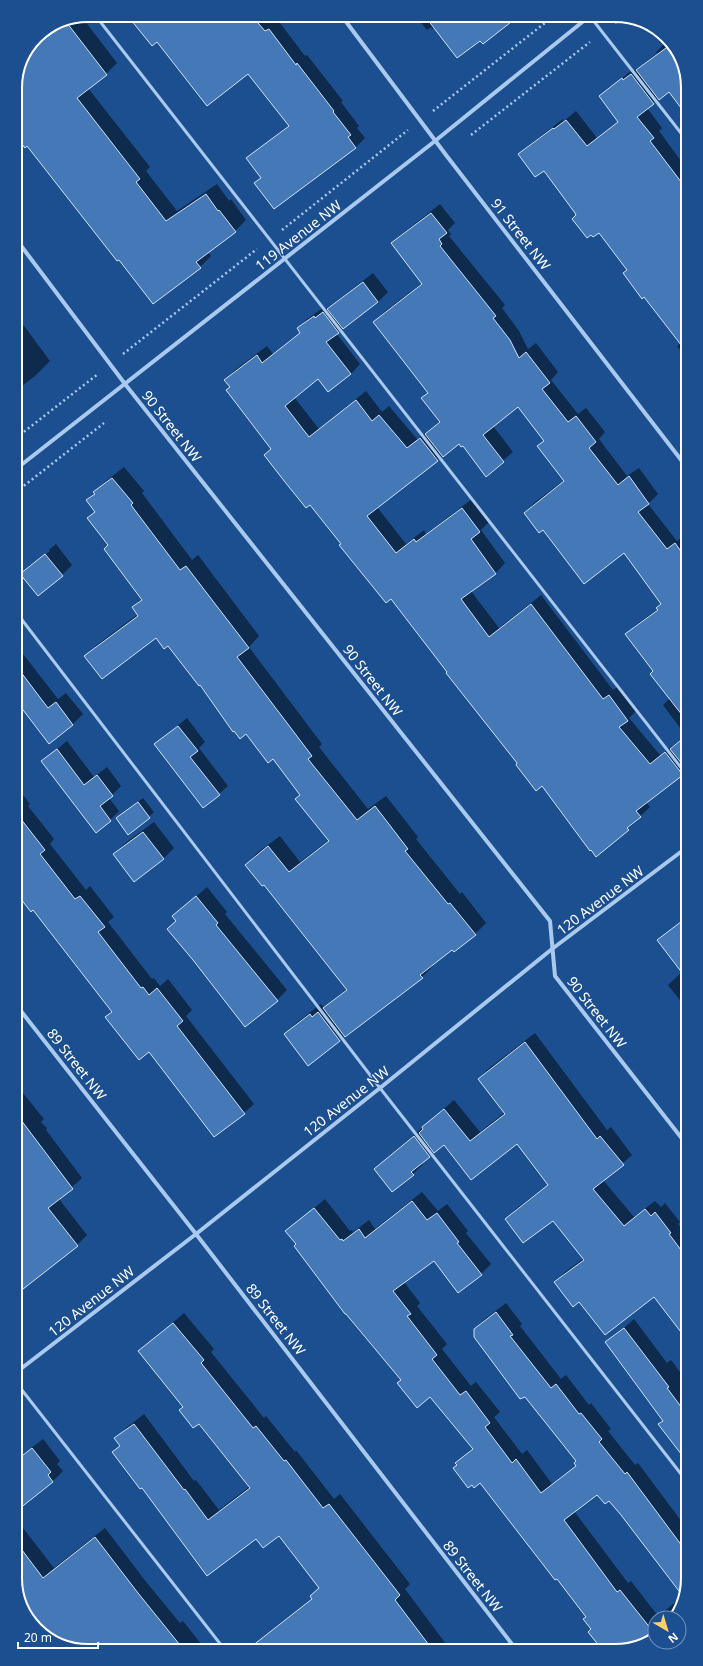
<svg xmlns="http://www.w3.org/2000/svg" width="703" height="1666" font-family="'Noto Sans',sans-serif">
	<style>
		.shadow { fill: #0007; fill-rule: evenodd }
		.building { fill: #4478b7; stroke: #cfe3fa }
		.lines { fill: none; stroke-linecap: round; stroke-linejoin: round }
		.path { stroke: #a9c9ee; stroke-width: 2.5; stroke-dasharray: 2 3; stroke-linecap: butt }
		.lane { stroke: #a9c9ee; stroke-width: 3 }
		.street { stroke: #a9c9ee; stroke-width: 4 }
		.labels { text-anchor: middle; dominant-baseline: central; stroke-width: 3; stroke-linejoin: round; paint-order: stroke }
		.street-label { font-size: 14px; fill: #fff; stroke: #1b4f8f }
		.rim { fill: none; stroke: #fff; stroke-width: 2 }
	</style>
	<rect width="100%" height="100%" fill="#1b4f8f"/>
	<g class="shadow">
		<path d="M128 15H274L305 56 307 55 343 101 341 102 359 126 357 128 365 138 356 147 274 208 255 183 262 177 248 158 257 150 289 125 248 73 157 41Z"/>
		<path d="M415 15H518L480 39 435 27 432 29 431 27 427 30Z"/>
		<path d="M81 16 117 63 106 74 88 88 150 167 146 171 177 211 217 184 229 201 231 199 246 220 235 231 208 252 211 256 200 267 119 258 27 145 15 83 37 36 60 20Z"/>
		<path d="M667 41 684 65V111L669 91 647 108 662 128 659 131 684 165 685 356 677 346 681 343 599 232 577 214 544 170 519 154 529 145 563 119 564 121 576 111 597 138 619 121 600 96 632 70 633 71 641 66 657 53 656 52Z"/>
		<path d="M440 204 455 223 448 230 451 234 449 236 505 305 502 308 519 331 528 349 536 343 558 372 551 380 578 414 586 408 605 432 599 439 627 476 639 468 658 494 648 504 677 541 685 535 686 769 646 802 650 807 637 819 638 820 597 855 542 785 519 763 391 598 311 503 265 455 271 448 225 380 235 370 267 346 273 354 301 332 298 328 307 319 324 307 325 309 333 304 373 273 388 292 378 302 336 333 360 364 351 374 318 378 294 397 319 429 366 391 382 412 389 406 417 439 431 429 440 421 423 398 429 392 374 322 383 313 422 283 392 243 402 234ZM519 406 545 440 538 447 564 480 534 503 525 513 543 528 624 551 662 603 658 609 636 625 627 634 654 670 670 698 663 705 686 736 660 755 629 718 637 710 619 686 613 690 541 595 499 628 471 591 496 573 505 563 481 530 489 522 472 499 426 534 424 530 406 544 377 507 459 443 463 445 486 475 513 452 493 426Z"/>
		<path d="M16 315 50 361 36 375 16 391Z"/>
		<path d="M124 467 144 491 142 493 192 560 198 555 259 636 249 647 322 744 319 747 368 809 386 796 418 837 416 839 460 894 462 892 486 923 475 934 453 948 432 965 433 966 422 977 308 1064 285 1034 295 1024 321 1004 323 1007 329 1004 347 989 264 883 246 865 257 853 280 836 300 862 329 840 301 795 273 758 246 733 200 684 168 644 156 637 86 656 97 645 138 614 133 607 142 598 109 545 89 518 96 511 88 501 106 481Z"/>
		<path d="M56 544 72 565 62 575 22 574 31 564V566L50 551 49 550Z"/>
		<path d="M16 645 58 699 66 693 83 714 73 724 49 742 17 700Z"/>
		<path d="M187 718 205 742 199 748 228 786 204 807 155 744Z"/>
		<path d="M67 741 94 777 107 767 121 786 109 798 119 811 110 820 42 762Z"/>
		<path d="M17 787 30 804 28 806 54 839 50 844 86 890 90 886 114 917 108 922 152 979 154 978 160 986 168 979 192 1010 186 1016 254 1104 244 1113 149 1051 106 1017 112 1011 17 884Z"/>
		<path d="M143 798 154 812 149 817 117 818Z"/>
		<path d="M154 822 174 848 164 858 134 881 114 854 124 844Z"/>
		<path d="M207 887 227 912 225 914 287 990 277 1000 174 916Z"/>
		<path d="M686 917 687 1009 668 985 683 971 659 940Z"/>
		<path d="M535 1033 607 1130 611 1127 632 1155 603 1180 634 1217 655 1201 661 1207 665 1203 680 1222 678 1224 687 1236V1326L654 1295 580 1300 556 1282 565 1272 584 1258 553 1220 506 1219 516 1209 549 1184 517 1142 444 1144 421 1162 423 1164 413 1174 375 1169 454 1100 480 1132 505 1112 479 1079 488 1069Z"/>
		<path d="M18 1087 44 1119 41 1122 47 1128 46 1130 82 1178 59 1199 87 1235 77 1245 25 1286 18 1277Z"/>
		<path d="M422 1192 438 1211 447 1204 468 1231 466 1233 491 1264 481 1274 434 1260 404 1282 420 1303 417 1306 447 1344 442 1349 471 1386 476 1382 500 1412 494 1417 522 1454 527 1450 552 1484 577 1465V1461L475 1329 485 1319 506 1303 522 1324 520 1326 561 1379 566 1375 589 1405 591 1403 611 1429 608 1431 635 1465 638 1463 688 1530V1578L682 1595 622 1514 609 1500 597 1493 574 1511 628 1583 631 1581 658 1616 681 1598 675 1618H655V1635L638 1647H601L589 1632 592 1629 587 1617 558 1577 480 1482 456 1463 473 1448 430 1396 402 1380 375 1346 373 1347 287 1231 325 1199 350 1231 352 1230 353 1232 369 1220 375 1229Z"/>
		<path d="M184 1313 214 1349 211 1352 264 1418 266 1416 295 1452 296 1450 334 1499 340 1494 410 1584 405 1589 449 1648 267 1650 260 1641 271 1631 313 1598 320 1587 279 1534 256 1538 207 1575 142 1486 114 1452 121 1445 116 1439 126 1428 144 1414 194 1481 196 1480 219 1510 250 1486 139 1352Z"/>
		<path d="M634 1319 667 1363 671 1360 686 1380 687 1378 688 1463 660 1424 664 1420 607 1343Z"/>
		<path d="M43 1439 60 1461 57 1464 63 1471 53 1481 19 1508 18 1458Z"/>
		<path d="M19 1523 54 1568 105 1528 147 1583 180 1623 183 1621 206 1650 83 1651 43 1636 19 1601Z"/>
	</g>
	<g class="building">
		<path d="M127 15H251L265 31 269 29 296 65 297 63 334 111 333 112 351 135 348 137 356 148 274 209 254 183 261 178 246 158 289 126 248 74 207 106 157 42 152 46Z"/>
		<path d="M424 15H520L483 44 480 41 457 58Z"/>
		<path d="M67 23 107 75 77 98 140 179 136 182 166 221 206 194 218 211 219 210 236 232 196 262 201 268 153 304 119 260 117 261 27 146 25 148 15 135V83L31 48Z"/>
		<path d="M670 45 684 65V112L669 92 659 100 636 70Z"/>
		<path d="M631 74 654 104 637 117 654 138 650 141 685 187V350L644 297 642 299 623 273 627 270 599 233 593 237 591 235 587 238 572 219 576 215 575 213 544 171 535 177 518 154 553 128 554 129 566 120 587 146 618 122 599 96 622 78 623 80Z"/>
		<path d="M431 213 447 233 439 239 442 244 440 246 496 316 493 318 510 340 519 358 526 352 550 383 542 389 568 422 576 416 596 442 589 448 618 485 629 476 649 504 638 512 667 549 675 543 685 557 686 720 650 674 653 671 625 634 658 610 656 608 661 604 624 553 584 584 543 530 539 533 524 513 564 481 537 446 544 441 518 407 483 435 504 462 486 477 463 446 461 447 459 444 443 457 425 434 440 422 421 398 428 393 373 322 422 284 391 243Z"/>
		<path d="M363 282 378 302 343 329 327 309Z"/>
		<path d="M323 312 339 333 326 342 351 374 328 392 318 379 285 406 309 437 356 400 372 421 379 415 407 448 420 438 438 461 367 516 396 553 414 539 416 542 462 508 480 532 471 539 496 574 461 599 489 637 531 604 603 699 609 695 628 721 619 727 650 764 665 752 683 775 636 811 641 817 627 828 629 830 596 857 591 850 590 851 542 786 536 791 516 765 517 763 446 673 447 672 391 599 386 603 339 545 341 544 310 505 306 508 285 482 264 455 271 449 226 390 230 387 224 380 257 355 262 363 300 333 297 328 314 316 315 318Z"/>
		<path d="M112 478 133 503 131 505 180 570 186 566 249 648 237 657 312 756 308 759 357 820 375 806 408 849 405 851 448 904 450 903 476 935 454 952 452 950 420 975 423 978 345 1037 323 1008 347 990 264 885 262 886 245 865 268 846 289 872 329 841 295 799 300 795 273 759 268 763 246 734 240 739 234 731 233 732 200 685 199 686 168 646 164 649 156 638 102 679 84 656 138 616 132 607 142 600 104 549 108 545 87 518 95 512 86 500 95 494 93 492Z"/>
		<path d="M45 554 63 576 38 596 20 574Z"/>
		<path d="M17 667 48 708 56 702 73 725 49 744 17 702Z"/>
		<path d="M178 726 198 751 190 757 220 795 203 808 154 744Z"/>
		<path d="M686 736V769L670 749Z"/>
		<path d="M57 749 84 785 97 775 113 796 100 806 111 821 96 833 41 761Z"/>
		<path d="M138 802 150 818 128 835 116 818Z"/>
		<path d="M17 814 45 850 40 854 75 899 80 896 105 927 98 932 141 988 143 987 149 995 157 988 183 1021 177 1026 245 1114 214 1137 149 1052 139 1060 105 1017 112 1012 33 910 31 912 17 894Z"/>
		<path d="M143 832 164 859 134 882 113 854Z"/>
		<path d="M196 896 218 923 216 925 278 1001 245 1027 193 960 167 929 176 921 172 916Z"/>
		<path d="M686 918V978L657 940Z"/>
		<path d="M318 1012 340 1041 308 1066 284 1034 310 1014 312 1017Z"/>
		<path d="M525 1042 597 1139 600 1136 624 1165 593 1189 624 1226 645 1209 651 1216 655 1212 671 1233 669 1234 684 1254 680 1257 686 1265 684 1267 687 1271V1340L654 1297 605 1335 579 1302 573 1307 554 1282 584 1260 553 1221 523 1243 505 1219 548 1185 517 1144 471 1180 444 1145 434 1153 419 1133 423 1129 422 1127 444 1109 470 1141 505 1114 478 1079Z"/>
		<path d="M18 1116 73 1189 48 1208 78 1246 18 1293Z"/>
		<path d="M414 1136 430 1157 411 1172 414 1175 392 1192 374 1169Z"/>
		<path d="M412 1201 427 1220 437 1213 459 1242 457 1243 482 1275 458 1293 434 1261 393 1291 411 1314 407 1316 437 1355 432 1359 460 1395 466 1391 490 1423 485 1427 512 1463 516 1459 541 1493 576 1466 574 1463 576 1461 549 1427 525 1397 520 1399 474 1337V1329L496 1312 513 1335 510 1336 551 1388 556 1384 579 1414 581 1413 602 1439 599 1442 625 1474 627 1472 688 1554V1578L682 1595 621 1515 609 1501 605 1504 597 1495 564 1520 617 1592 620 1590 655 1634 638 1647H600L588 1632 591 1629 583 1619 586 1617 557 1579 555 1580 480 1483 474 1488 472 1485 468 1488 453 1468 457 1465 455 1463 473 1449 430 1397 417 1408 397 1383 401 1380 346 1314H345L294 1246 296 1244 285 1231 314 1208 340 1240 342 1239 343 1241 359 1229 365 1238Z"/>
		<path d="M173 1323 204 1360 201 1363 253 1428 256 1426 284 1461 286 1460 323 1508 329 1504 400 1595 395 1600 432 1649 247 1650 312 1599 310 1596 319 1588 279 1536 263 1548 256 1539 207 1576 142 1488 140 1489 112 1452 120 1446 114 1438 134 1424 184 1490 185 1489 208 1520 250 1488 199 1424 193 1428 179 1410 183 1407 138 1351Z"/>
		<path d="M624 1328 669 1387 667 1388 688 1416V1463L658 1424 663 1421 605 1342Z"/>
		<path d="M32 1448 51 1472 48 1475 53 1482 19 1509 18 1459Z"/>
		<path d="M95 1537 138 1593 184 1650 83 1651 43 1636 19 1601V1546L43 1578Z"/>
	</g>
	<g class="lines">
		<g class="path">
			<path d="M615 23 623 16"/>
			<path d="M433 111 555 15"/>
			<path d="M471 135 590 42"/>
			<path d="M282 230 408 130"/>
			<path d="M123 354 257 249"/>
			<path d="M16 438 98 374"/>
			<path d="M16 492 104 423"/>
		</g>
		<g class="lane">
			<path d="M95 15 686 774"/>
			<path d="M589 15 684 137"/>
			<path d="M16 612 380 1088 688 1483"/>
			<path d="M18 1385 225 1650"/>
		</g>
		<g class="street">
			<path d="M341 15 446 155 685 465"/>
			<path d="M16 239 125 384 550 921 555 976 687 1145"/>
			<path d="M16 469 435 141 591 15"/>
			<path d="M17 1006 196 1234 515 1648"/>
			<path d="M18 1371 196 1234 380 1088 552 949 686 848"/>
		</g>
	</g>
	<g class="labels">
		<g class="street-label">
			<text transform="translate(521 234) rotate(52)">91 Street NW</text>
			<text transform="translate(298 235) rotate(-38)">119 Avenue NW</text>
			<text transform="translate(172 426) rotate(52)">90 Street NW</text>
			<text transform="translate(373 680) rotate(52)">90 Street NW</text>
			<text transform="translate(600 900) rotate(-37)">120 Avenue NW</text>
			<text transform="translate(597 1012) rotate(52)">90 Street NW</text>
			<text transform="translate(77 1064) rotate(52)">89 Street NW</text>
			<text transform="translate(346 1101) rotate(-38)">120 Avenue NW</text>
			<text transform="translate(91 1301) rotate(-38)">120 Avenue NW</text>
			<text transform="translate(276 1319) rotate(52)">89 Street NW</text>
			<text transform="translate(473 1576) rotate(52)">89 Street NW</text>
		</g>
	</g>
	<path d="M0 0H703V1666H0ZM88 22H615A66 66 0 0 1 681 88V1578A66 66 0 0 1 615 1644H88A66 66 0 0 1 22 1578V88A66 66 0 0 1 88 22Z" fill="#1b4f8f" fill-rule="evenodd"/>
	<path class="rim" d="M88 22H615A66 66 0 0 1 681 88V1578A66 66 0 0 1 615 1644H88A66 66 0 0 1 22 1578V88A66 66 0 0 1 88 22Z"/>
	<g transform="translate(667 1630) rotate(142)"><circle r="19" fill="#1b4f8f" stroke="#7695bc"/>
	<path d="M0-3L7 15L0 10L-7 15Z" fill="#ffd166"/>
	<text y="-6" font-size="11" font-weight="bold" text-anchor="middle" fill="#ffffff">N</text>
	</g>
	<path d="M18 1642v6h80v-6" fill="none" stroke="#ffffff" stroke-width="2"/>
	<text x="24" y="1642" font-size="12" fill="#ffffff" stroke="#1b4f8f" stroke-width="3" paint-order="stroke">20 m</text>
</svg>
